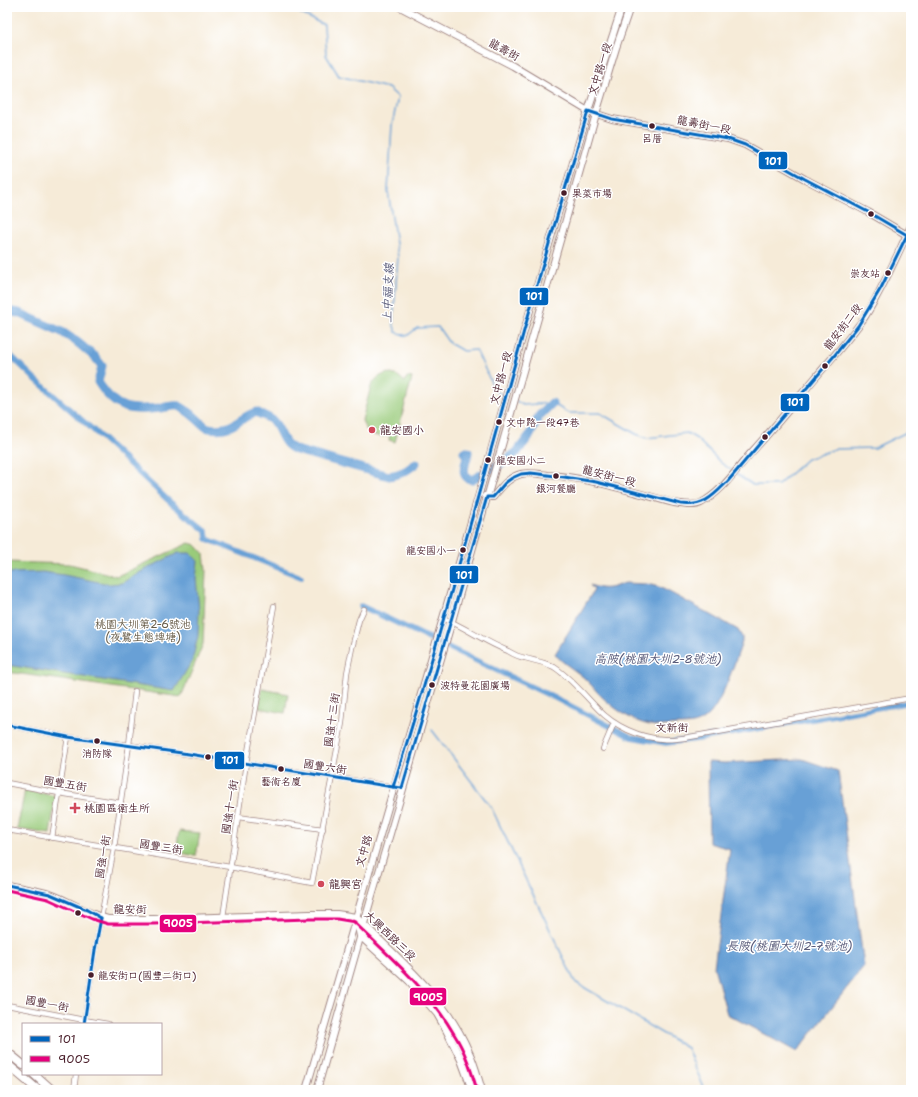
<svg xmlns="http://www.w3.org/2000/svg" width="918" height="1097" font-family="'Shantell Sans','LXGW WenKai TC',sans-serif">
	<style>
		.green { fill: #99cb7a; stroke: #727552 }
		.water { fill: #67a0d6; stroke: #586080 }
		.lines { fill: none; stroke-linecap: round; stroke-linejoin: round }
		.stream { stroke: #67a0d6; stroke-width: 1.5 }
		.canal { stroke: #67a0d6; stroke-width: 5.5 }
		.river { stroke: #67a0d6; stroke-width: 9 }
		.street-casing { stroke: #a08582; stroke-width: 6 }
		.secondary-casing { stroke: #a08582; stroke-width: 8 }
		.highway-casing { stroke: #a08582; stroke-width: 10 }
		.street { stroke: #fff; stroke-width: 4.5 }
		.secondary { stroke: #fff; stroke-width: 6 }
		.highway { stroke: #fff; stroke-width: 8 }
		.bus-1-casing { stroke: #fff; stroke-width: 6 }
		.bus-2-casing { stroke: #fff; stroke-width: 6 }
		.bus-1 { stroke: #0065bd; stroke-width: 3 }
		.bus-2 { stroke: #e5007d; stroke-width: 3 }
		.bus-dot { fill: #4a1f2b; stroke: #fff; stroke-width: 1.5 }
		.poi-dot { fill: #d1495b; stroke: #fff; stroke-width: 1.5 }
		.labels { text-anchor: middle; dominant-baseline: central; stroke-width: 3; stroke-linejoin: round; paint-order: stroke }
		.bus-label { font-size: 10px; fill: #4a1f2b; stroke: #fff; text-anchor: start }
		.street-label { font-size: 11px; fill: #4a1f2b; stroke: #fff }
		.poi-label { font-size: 11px; fill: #4a1f2b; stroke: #fff; text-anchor: start }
		.park-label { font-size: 11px; fill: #665b47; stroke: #fff }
		.water-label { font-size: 12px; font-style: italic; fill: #575978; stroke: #fff }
		.line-badge { stroke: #fff; stroke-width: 1.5 }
		.badge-label { font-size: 11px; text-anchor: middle; font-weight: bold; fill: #fff }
	</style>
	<rect width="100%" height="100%" fill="#fff"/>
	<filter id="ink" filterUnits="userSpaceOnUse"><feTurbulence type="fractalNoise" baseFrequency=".025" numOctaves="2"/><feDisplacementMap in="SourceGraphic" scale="8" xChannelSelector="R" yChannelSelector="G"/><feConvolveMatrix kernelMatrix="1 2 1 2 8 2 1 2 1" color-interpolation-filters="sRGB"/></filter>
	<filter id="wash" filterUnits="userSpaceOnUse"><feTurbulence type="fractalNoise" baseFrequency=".012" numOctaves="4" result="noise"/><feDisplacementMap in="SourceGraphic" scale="16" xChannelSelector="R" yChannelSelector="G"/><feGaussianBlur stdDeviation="0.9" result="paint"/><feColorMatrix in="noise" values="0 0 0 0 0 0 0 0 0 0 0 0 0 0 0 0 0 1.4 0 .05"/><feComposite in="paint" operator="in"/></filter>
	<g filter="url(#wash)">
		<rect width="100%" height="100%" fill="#f6ebd8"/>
		<g class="green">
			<path d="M388 373 398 376 405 382 407 377 412 378 395 442 389 440 390 435C377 439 365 434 362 420L371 386C375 379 380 375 388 373Z"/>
			<path d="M189 543 196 545 204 554 206 570 203 644 181 697 7 672V562L70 564 117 576Z"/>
			<path d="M262 689 288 694 285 713 259 708Z"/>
			<path d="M25 790 56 796 50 834 17 829Z"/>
			<path d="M179 831 200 833 196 856 176 852Z"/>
		</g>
		<g class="water">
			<path d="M178 553H190L198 561 196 578 199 610 198 636 192 661 174 691 7 665V573L43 572 64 575 109 584 122 583 144 570Z"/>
			<path d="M625 583 647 584 659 587 671 593 726 623 738 630 742 637V641L740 648C733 667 723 699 710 714 700 725 690 725 676 725 670 725 664 726 658 726 637 725 617 711 602 697 596 691 590 683 583 677 574 669 563 664 555 654L594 590 590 585C605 591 611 588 625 583Z"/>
			<path d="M802 759 838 771 864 966 797 1052 727 1014 714 967 730 849 709 843 708 762 725 763Z"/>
		</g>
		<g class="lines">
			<g class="stream">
				<path d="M293 7 298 12 324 25 326 55 339 76 388 88 398 97 392 125 388 191 398 257 393 323 396 332 407 336 417 328 438 327 449 343 463 351 476 350 491 382 496 392 504 395"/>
				<path d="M516 401 523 405 552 403 568 413H600L636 434 647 438 687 433 697 439 721 463 733 471"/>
				<path d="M736 474 753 485H778L807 459 835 449 874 448 911 430"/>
				<path d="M432 730 491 807 575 982 687 1048 705 1090"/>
			</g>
			<g class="canal">
				<path d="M7 352 34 378 91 428 171 503 206 531 207 539 301 577"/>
				<path d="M361 606 555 698 631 737 666 743 698 739 911 702"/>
			</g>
			<g class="river">
				<path d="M7 311 19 313 62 332 77 342 95 357 102 366 98 382C116 411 130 411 161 408 166 407 174 405 179 406 182 407 185 410 187 411 194 415 199 422 206 427 210 429 219 429 224 428 236 427 244 415 256 412 262 415 269 417 273 421 283 432 280 443 296 450L389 476C401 474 407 471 416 463"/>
				<path d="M464 452H468C467 462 458 476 472 480L505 461 517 452 530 435 539 416 552 403"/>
			</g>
		</g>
	</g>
	<g filter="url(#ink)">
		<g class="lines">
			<defs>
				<g id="street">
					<path d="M443 618C465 627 485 642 508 651 513 654 519 657 525 658 535 661 544 662 554 667 571 678 584 695 598 709 614 726 640 738 663 739 670 740 677 739 684 738L911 698"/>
					<path d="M7 725 68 737 129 745 402 788"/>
					<path d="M603 749 614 723"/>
					<path d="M7 783 59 793 121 803"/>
					<path d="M238 817 323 829"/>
					<path d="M7 830 230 867 312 883 342 723 347 673 352 648 359 620 364 609"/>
					<path d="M52 838 68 737"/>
					<path d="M223 917 246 763 274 606"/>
					<path d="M7 1005 84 1020 108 1024"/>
					<path d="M84 1024 95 950 114 848 129 745 135 691"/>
					<path d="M74 1090 76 1074"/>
				</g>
				<g id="secondary">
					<path d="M400 7 513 66 588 111 612 119 728 139 745 145 805 179 868 212 907 235"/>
					<path d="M485 496 487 497H493C501 488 508 477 521 474 529 472 540 474 548 475 591 478 633 492 674 503 682 504 694 507 701 503 722 492 735 471 750 454 773 429 794 403 816 377 832 358 849 339 864 318 883 289 896 257 911 226"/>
					<path d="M7 885C21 888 36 890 50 894 69 900 89 915 108 919H154L309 914H337L356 917"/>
					<path d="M356 917C397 957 446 997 469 1052 475 1064 478 1078 482 1090"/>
					<path d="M356 918 360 936 409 981 437 1014 445 1028 461 1060 472 1090"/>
					<path d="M306 1090 479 494 521 342 543 265 588 111 622 7"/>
					<path d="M317 1090 371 899 452 621 596 114 616 48 630 7"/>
				</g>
				<g id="highway">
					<path d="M7 1052 23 1065"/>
					<path d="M7 1064 38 1090"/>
					<path d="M34 1074 52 1090"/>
				</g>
			</defs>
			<use href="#street" class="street-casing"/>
			<use href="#secondary" class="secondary-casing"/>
			<use href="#highway" class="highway-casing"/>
			<use href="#street" class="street"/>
			<use href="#secondary" class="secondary"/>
			<use href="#highway" class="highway"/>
			<defs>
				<g id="bus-1">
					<path d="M588 111 612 119 728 139 745 145 805 179 868 212 907 235 881 288 869 308 858 326 834 356 728 481C713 496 704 507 681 504L596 482 564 477 531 473 521 474 512 478 505 483 493 497H487L402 788 393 787C440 639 480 488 522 338 543 262 566 187 588 111Z"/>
					<path d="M7 725 68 737 189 754 393 787"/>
					<path d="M7 885 50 894 87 910 101 918"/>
					<path d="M84 1024 95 950 101 918"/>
				</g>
				<g id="bus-2">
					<path d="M7 890 48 899 92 919 108 924H154L309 919H337L355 922"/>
					<path d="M353 921C389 956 428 989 454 1034 465 1051 471 1070 477 1090"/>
				</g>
			</defs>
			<use href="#bus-1" class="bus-1-casing"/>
			<use href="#bus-2" class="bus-2-casing"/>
			<use href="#bus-1" class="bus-1"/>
			<use href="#bus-2" class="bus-2"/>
		</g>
	</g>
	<g class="bus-dot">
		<circle cx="652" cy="126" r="3.5"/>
		<circle cx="564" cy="193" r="3.5"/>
		<circle cx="871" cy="214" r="3.5"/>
		<circle cx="888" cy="273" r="3.5"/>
		<circle cx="825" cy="366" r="3.5"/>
		<circle cx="499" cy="422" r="3.5"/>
		<circle cx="765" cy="437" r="3.5"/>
		<circle cx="488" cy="460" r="3.5"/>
		<circle cx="556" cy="476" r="3.5"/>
		<circle cx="463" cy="550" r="3.5"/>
		<circle cx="432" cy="685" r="3.5"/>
		<circle cx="97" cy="741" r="3.5"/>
		<circle cx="208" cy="757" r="3.5"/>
		<circle cx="281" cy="769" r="3.5"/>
		<circle cx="78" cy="913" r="3.5"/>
		<circle cx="91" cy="975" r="3.5"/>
	</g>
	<g class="poi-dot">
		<circle cx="372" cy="430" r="4"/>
		<path d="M73 802h4v4h4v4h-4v4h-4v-4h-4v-4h4z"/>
		<circle cx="321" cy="884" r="4"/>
	</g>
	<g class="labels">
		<g class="bus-label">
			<text x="652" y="138" text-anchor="middle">呂厝</text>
			<text x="572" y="193">果菜市場</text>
			<text x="880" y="273" text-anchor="end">崇友站</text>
			<text x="506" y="422">文中路一段47巷</text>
			<text x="496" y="460">龍安國小二</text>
			<text x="556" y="488" text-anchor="middle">銀河餐廳</text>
			<text x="456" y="550" text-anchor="end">龍安國小一</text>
			<text x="440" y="685">波特曼花園廣場</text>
			<text x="97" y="753" text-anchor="middle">消防隊</text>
			<text x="281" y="781" text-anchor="middle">藝術名廈</text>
			<text x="98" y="975">龍安街口(國豐二街口)</text>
		</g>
		<g class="street-label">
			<text transform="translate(504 50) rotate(28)">龍壽街</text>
			<text transform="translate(600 69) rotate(-73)">文中路一段</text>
			<text transform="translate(704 125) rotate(11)">龍壽街一段</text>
			<text transform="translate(843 327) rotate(-53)">龍安街二段</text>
			<text transform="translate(501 378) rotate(-75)">文中路一段</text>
			<text transform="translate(609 476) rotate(14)">龍安街一段</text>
			<text transform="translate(332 720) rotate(-82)">國強十三街</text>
			<text transform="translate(672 728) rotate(-1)">文新街</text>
			<text transform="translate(325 767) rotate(9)">國豐六街</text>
			<text transform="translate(65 784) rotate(10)">國豐五街</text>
			<text transform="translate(230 807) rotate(-81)">國強十一街</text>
			<text transform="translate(161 847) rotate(9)">國豐三街</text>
			<text transform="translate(364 851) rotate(-74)">文中路</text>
			<text transform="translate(103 857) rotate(-80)">國強一街</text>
			<text x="130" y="909">龍安街</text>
			<text transform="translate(390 936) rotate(44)">大興西路三段</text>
			<text transform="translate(47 1004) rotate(11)">國豐一街</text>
		</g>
		<g class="poi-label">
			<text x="380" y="430">龍安國小</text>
			<text x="84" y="808">桃園區衛生所</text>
			<text x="329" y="884">龍興宮</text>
		</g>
		<g class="park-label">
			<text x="143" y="624">桃園大圳第2-6號池<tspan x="143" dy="13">(夜鷺生態埤塘)</tspan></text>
		</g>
		<g class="water-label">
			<text transform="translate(388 293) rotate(-88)">上中福支線</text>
			<text x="658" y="659">高陂(桃園大圳2-8號池)</text>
			<text x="789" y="946">長陂(桃園大圳2-7號池)</text>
		</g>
	</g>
	<g class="line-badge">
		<rect x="758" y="151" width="30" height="19" rx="4" fill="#0065bd"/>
		<rect x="519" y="287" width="30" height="19" rx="4" fill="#0065bd"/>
		<rect x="780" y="393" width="30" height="19" rx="4" fill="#0065bd"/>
		<rect x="449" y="565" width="30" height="19" rx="4" fill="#0065bd"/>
		<rect x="214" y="751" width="31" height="19" rx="4" fill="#0065bd"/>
		<rect x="159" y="914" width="38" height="19" rx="4" fill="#e5007d"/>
		<rect x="409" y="987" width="38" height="19" rx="4" fill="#e5007d"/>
	</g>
	<g class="badge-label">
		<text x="773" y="165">101</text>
		<text x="534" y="300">101</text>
		<text x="795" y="406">101</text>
		<text x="464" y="579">101</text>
		<text x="230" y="764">101</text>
		<text x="178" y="927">9005</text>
		<text x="428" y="1001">9005</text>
	</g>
	<rect width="918" height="1097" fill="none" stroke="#fff" stroke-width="24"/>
	<rect x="22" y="1023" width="140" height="52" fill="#ffffff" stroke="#b7a5aa"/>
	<rect x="30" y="1036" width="20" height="6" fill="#0065bd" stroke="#b7a5aa"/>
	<text x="58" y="1043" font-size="12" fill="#4a1f2b">101</text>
	<rect x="30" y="1056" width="20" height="6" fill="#e5007d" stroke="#b7a5aa"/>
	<text x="58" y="1063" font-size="12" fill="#4a1f2b">9005</text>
</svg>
